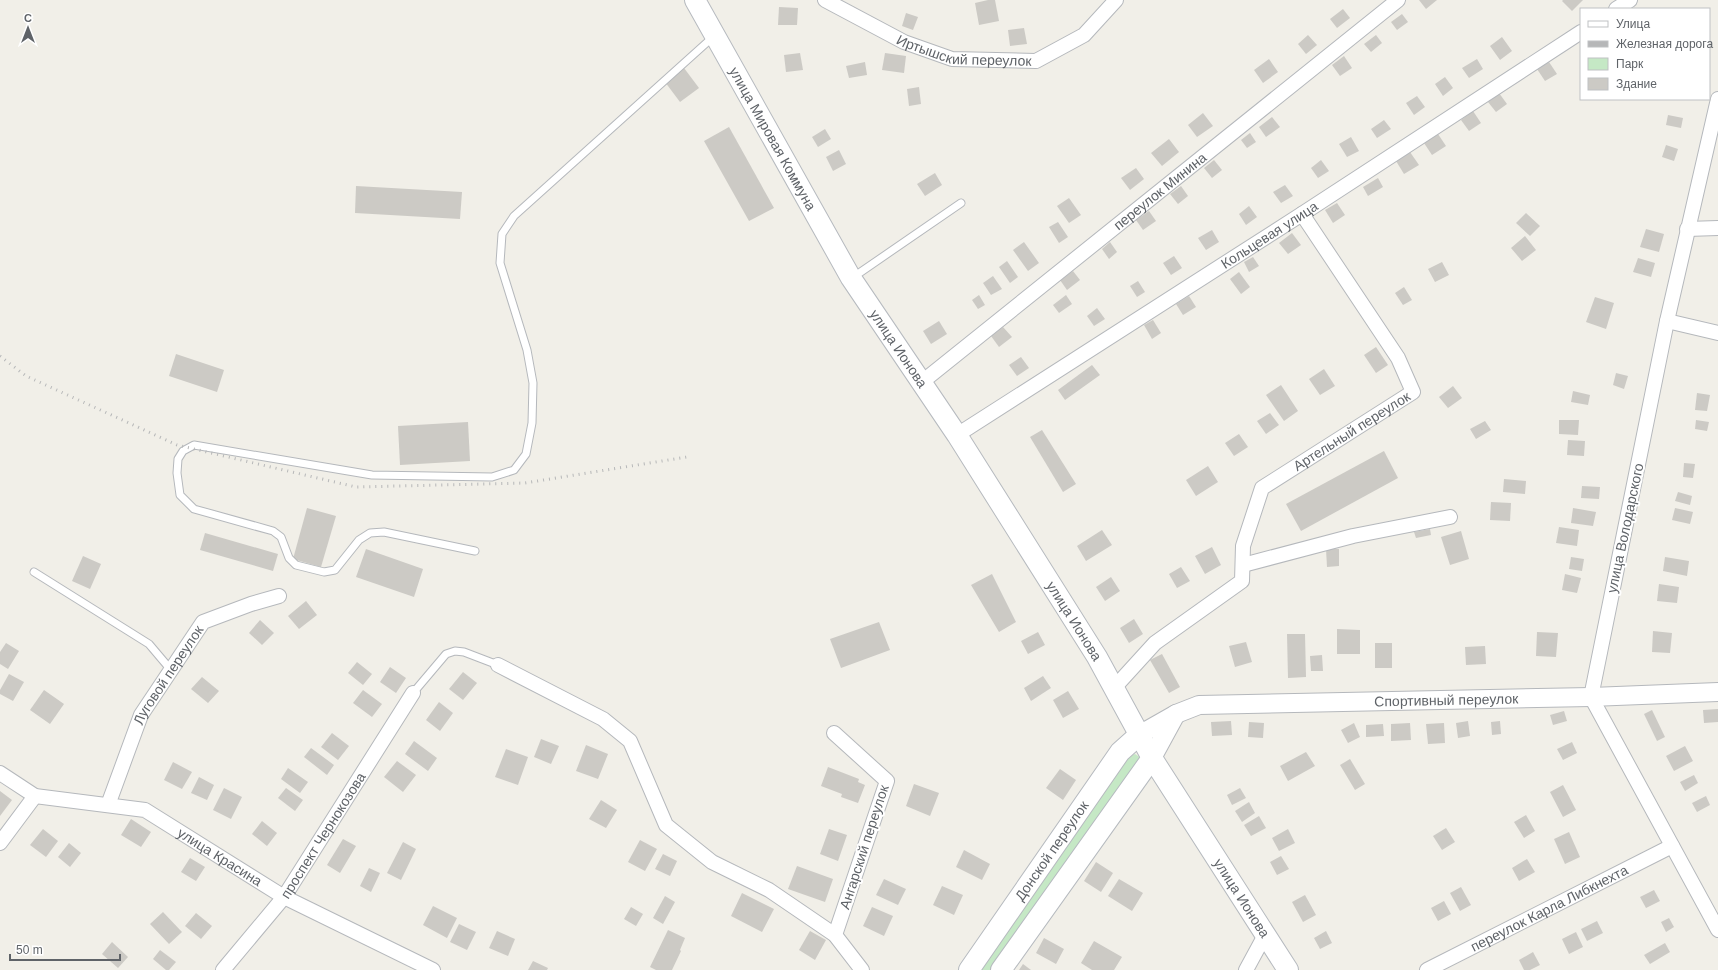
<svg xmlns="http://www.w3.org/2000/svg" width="1718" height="970" font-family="Arial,sans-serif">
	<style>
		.green { fill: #c5e8c5 }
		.building { fill: #cccac5 }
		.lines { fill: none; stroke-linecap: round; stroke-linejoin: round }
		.service-casing { stroke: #b5b8bc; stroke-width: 9 }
		.minor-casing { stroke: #b5b8bc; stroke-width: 16 }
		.tertiary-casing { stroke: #b5b8bc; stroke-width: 20 }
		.secondary-casing { stroke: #b6babf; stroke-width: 22 }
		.service { stroke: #fff; stroke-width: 7 }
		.minor { stroke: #fff; stroke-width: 14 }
		.tertiary { stroke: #fff; stroke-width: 18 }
		.secondary { stroke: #fff; stroke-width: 20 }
		.rail { stroke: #b6b7b8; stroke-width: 3; stroke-dasharray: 1 5; stroke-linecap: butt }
		.labels { text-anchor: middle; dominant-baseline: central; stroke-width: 4; stroke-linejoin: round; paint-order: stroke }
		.street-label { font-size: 14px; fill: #5f6368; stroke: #fff }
	</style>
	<rect width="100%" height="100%" fill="#f1efe8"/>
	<path class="green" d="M1135 754 1141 758 1136 766 991 970H980L1129 757Z"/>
	<g class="building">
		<path d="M988 0H995L999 21 979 25 975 3Z"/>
		<path d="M1419 0H1437L1426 9Z"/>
		<path d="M1563 0H1583L1572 11 1562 1Z"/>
		<path d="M779 7 798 8 797 25H778Z"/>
		<path d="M1343 9 1350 18 1337 28 1330 19Z"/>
		<path d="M906 13 918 17 913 30 902 26Z"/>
		<path d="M1402 14 1408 22 1397 30 1391 22Z"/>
		<path d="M1024 28 1027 44 1010 46 1008 30Z"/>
		<path d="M1308 35 1317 45 1306 54 1298 44Z"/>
		<path d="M1376 35 1382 43 1371 52 1364 44Z"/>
		<path d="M1502 37 1512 51 1500 60 1490 46Z"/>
		<path d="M800 53 803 70 786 72 784 55Z"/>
		<path d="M885 53 906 56 904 73 882 70Z"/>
		<path d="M1344 56 1352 68 1340 76 1332 65Z"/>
		<path d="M1269 59 1278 72 1263 83 1254 70Z"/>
		<path d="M1477 59 1483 69 1469 78 1462 68Z"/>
		<path d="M865 62 867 75 849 78 846 66Z"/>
		<path d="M1549 62 1557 74 1545 81 1537 69Z"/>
		<path d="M684 68 699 88 680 102 665 82Z"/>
		<path d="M1445 77 1453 88 1443 96 1435 84Z"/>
		<path d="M919 87 921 104 909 106 907 89Z"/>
		<path d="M1499 93 1507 104 1496 112 1488 102Z"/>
		<path d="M1417 96 1425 107 1414 115 1406 103Z"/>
		<path d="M1473 111 1481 123 1469 131 1461 120Z"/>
		<path d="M1203 113 1213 126 1197 137 1188 125Z"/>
		<path d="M1668 115 1683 118 1681 128 1666 125Z"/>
		<path d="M1272 117 1280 127 1266 137 1259 127Z"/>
		<path d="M1384 120 1391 129 1377 138 1371 129Z"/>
		<path d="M729 127 774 208 749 221 704 141Z"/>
		<path d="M825 129 831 139 818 147 812 137Z"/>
		<path d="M1250 133 1256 142 1247 148 1241 140Z"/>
		<path d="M1438 134 1446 146 1432 155 1424 143Z"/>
		<path d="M1351 137 1359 151 1347 157 1339 144Z"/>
		<path d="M1169 139 1179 152 1162 166 1151 153Z"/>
		<path d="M1666 145 1678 149 1674 161 1662 157Z"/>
		<path d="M839 150 846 164 833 171 826 157Z"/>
		<path d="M1410 152 1419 165 1404 174 1396 161Z"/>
		<path d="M1214 160 1222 170 1212 178 1204 168Z"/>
		<path d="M1321 160 1329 171 1318 178 1311 168Z"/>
		<path d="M1136 168 1144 179 1130 190 1121 178Z"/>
		<path d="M935 173 942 185 925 196 917 184Z"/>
		<path d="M1378 178 1383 187 1368 196 1363 187Z"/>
		<path d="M1285 185 1293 196 1281 203 1273 192Z"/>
		<path d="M356 186 462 192 460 219 355 213Z"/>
		<path d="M1181 186 1188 196 1178 204 1170 194Z"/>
		<path d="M1069 198 1081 215 1069 223 1057 206Z"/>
		<path d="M1337 203 1345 215 1333 223 1325 210Z"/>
		<path d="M1249 206 1257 217 1246 225 1239 214Z"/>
		<path d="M1149 211 1156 221 1143 230 1136 220Z"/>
		<path d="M1526 213 1540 226 1530 236 1516 223Z"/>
		<path d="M1058 222 1068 237 1059 243 1049 227Z"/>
		<path d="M1646 229 1664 234 1659 252 1640 247Z"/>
		<path d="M1212 230 1219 242 1206 250 1198 238Z"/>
		<path d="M1292 233 1301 245 1288 254 1279 243Z"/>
		<path d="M1525 236 1536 250 1522 261 1511 248Z"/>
		<path d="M1024 242 1039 263 1028 271 1013 250Z"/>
		<path d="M1110 242 1117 252 1109 259 1102 249Z"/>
		<path d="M1174 256 1182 268 1171 275 1163 263Z"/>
		<path d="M1253 257 1259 266 1249 272 1244 262Z"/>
		<path d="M1638 258 1655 263 1651 277 1633 272Z"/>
		<path d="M1007 261 1018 277 1010 283 999 267Z"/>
		<path d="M1442 262 1449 275 1435 282 1428 269Z"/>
		<path d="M1073 271 1080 280 1067 290 1060 280Z"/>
		<path d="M1239 272 1250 287 1241 294 1230 279Z"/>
		<path d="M993 276 1002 289 991 295 983 283Z"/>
		<path d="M1138 281 1145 292 1137 297 1130 286Z"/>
		<path d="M1404 287 1412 300 1403 305 1395 293Z"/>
		<path d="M979 295 985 305 978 309 972 300Z"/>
		<path d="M1066 295 1072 304 1059 313 1053 305Z"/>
		<path d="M1189 296 1196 307 1183 315 1176 304Z"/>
		<path d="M1595 297 1614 303 1606 329 1586 322Z"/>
		<path d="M1097 308 1105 319 1094 326 1087 316Z"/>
		<path d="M1153 320 1161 333 1152 339 1144 325Z"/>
		<path d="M939 321 947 334 931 344 923 331Z"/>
		<path d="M1003 327 1012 337 999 347 991 336Z"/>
		<path d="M1376 347 1388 365 1376 373 1364 355Z"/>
		<path d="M176 354 224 370 217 392 169 376Z"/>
		<path d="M1021 357 1029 368 1017 376 1009 365Z"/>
		<path d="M1092 365 1100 375 1065 400 1058 390Z"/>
		<path d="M1324 369 1335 386 1320 395 1309 379Z"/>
		<path d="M1616 373 1628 376 1624 389 1613 385Z"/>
		<path d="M1281 385 1298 411 1284 421 1266 395Z"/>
		<path d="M1453 386 1462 398 1448 408 1439 397Z"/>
		<path d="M1573 391 1590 395 1588 405 1571 402Z"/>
		<path d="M1697 393 1710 395 1707 411 1695 410Z"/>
		<path d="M1270 413 1279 425 1266 434 1257 421Z"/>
		<path d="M1559 420H1579L1578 435 1559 434Z"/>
		<path d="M1696 420 1709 422 1707 431 1695 429Z"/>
		<path d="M1485 421 1491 430 1476 439 1470 429Z"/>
		<path d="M468 422 470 461 400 465 398 426Z"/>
		<path d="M1042 430 1076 484 1063 492 1030 437Z"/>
		<path d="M1239 434 1248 447 1234 456 1225 443Z"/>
		<path d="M1568 440 1585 441 1584 456 1567 455Z"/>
		<path d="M1384 451 1398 478 1301 531 1286 504Z"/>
		<path d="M1684 463 1695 464 1693 478 1683 477Z"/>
		<path d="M1208 466 1218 482 1196 496 1186 480Z"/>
		<path d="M1504 479 1526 481 1525 494 1503 492Z"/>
		<path d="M1582 486 1600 487 1599 499 1581 498Z"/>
		<path d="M1678 492 1692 496 1690 505 1675 501Z"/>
		<path d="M1491 502 1511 503 1510 521 1490 520Z"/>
		<path d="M307 508 336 516 321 567 293 559Z"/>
		<path d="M1573 508 1596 512 1593 526 1571 523Z"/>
		<path d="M1675 508 1693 512 1690 524 1672 520Z"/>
		<path d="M1559 527 1579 530 1577 546 1556 543Z"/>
		<path d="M1430 529 1431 535 1416 538 1414 532Z"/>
		<path d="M1102 530 1112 545 1086 561 1077 546Z"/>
		<path d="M1461 531 1469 559 1450 565 1441 537Z"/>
		<path d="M205 533 278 554 273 571 200 550Z"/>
		<path d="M1212 547 1221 565 1205 574 1195 556Z"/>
		<path d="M366 549 423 569 414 597 356 577Z"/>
		<path d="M1326 549H1339V566L1327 567Z"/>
		<path d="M83 556 101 564 90 589 72 581Z"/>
		<path d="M1571 557 1584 559 1582 571 1569 569Z"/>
		<path d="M1665 557 1689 561 1687 576 1663 571Z"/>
		<path d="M1181 567 1190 581 1177 588 1169 574Z"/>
		<path d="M992 574 1016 622 999 632 971 585Z"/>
		<path d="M1565 574 1581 578 1577 593 1562 590Z"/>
		<path d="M1111 577 1120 591 1105 601 1096 587Z"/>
		<path d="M1659 584 1679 587 1677 603 1657 601Z"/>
		<path d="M306 601 317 615 299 629 288 616Z"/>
		<path d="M1134 619 1143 634 1129 643 1120 628Z"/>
		<path d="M260 620 274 633 262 645 249 633Z"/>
		<path d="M879 622 890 650 841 668 830 639Z"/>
		<path d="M1337 629 1360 630V654H1337Z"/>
		<path d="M1653 631 1672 633 1670 653 1652 652Z"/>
		<path d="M1038 632 1045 645 1028 654 1021 641Z"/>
		<path d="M1537 632 1558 633 1556 657 1536 656Z"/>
		<path d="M1287 634H1305L1306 677 1288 678Z"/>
		<path d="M1246 642 1252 662 1235 667 1229 646Z"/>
		<path d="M6 643 19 651 8 669 0 664V652Z"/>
		<rect x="1375" y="643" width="17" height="25"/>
		<path d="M1485 646 1486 664 1466 665 1465 647Z"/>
		<path d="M1162 654 1180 687 1169 693 1150 660Z"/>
		<path d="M1322 655 1323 671H1311L1310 656Z"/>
		<path d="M357 662 372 674 363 685 348 673Z"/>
		<path d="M390 667 406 678 396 693 380 682Z"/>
		<path d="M463 672 477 683 463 700 449 689Z"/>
		<path d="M9 674 24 682 13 701 0 694V690Z"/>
		<path d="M1043 676 1051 688 1031 701 1024 688Z"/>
		<path d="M202 677 219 691 208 703 191 689Z"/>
		<path d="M44 690 64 704 50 724 30 710Z"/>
		<path d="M363 690 382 704 372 717 353 703Z"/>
		<path d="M1068 691 1079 709 1063 718 1053 700Z"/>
		<path d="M439 702 453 713 440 731 426 720Z"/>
		<path d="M1718 709V722L1704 723 1703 710Z"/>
		<path d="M1652 710 1665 737 1657 741 1644 714Z"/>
		<path d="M1564 711 1567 721 1553 725 1550 715Z"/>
		<path d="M1231 721 1232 735 1212 736 1211 722Z"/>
		<path d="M1468 721 1470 736 1458 738 1456 723Z"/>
		<path d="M1500 721 1501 734 1492 735 1491 722Z"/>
		<path d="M1249 722 1264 723 1263 738 1248 737Z"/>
		<path d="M1354 723 1360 737 1348 743 1341 730Z"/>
		<path d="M1410 723 1411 740 1391 741V724Z"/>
		<path d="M1444 723 1445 743 1428 744 1426 724Z"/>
		<path d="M1383 724 1384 736 1366 737V725Z"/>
		<path d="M332 733 349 746 338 760 321 747Z"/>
		<path d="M541 739 559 746 551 764 534 757Z"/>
		<path d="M414 741 437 758 428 771 405 754Z"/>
		<path d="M1572 742 1577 753 1563 760 1557 749Z"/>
		<path d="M586 745 608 754 598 779 576 771Z"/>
		<path d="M1685 746 1693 761 1674 771 1666 756Z"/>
		<path d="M311 748 334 765 327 775 304 757Z"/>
		<path d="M506 749 528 757 518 785 495 777Z"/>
		<path d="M1306 752 1315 766 1288 781 1280 766Z"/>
		<path d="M1350 759 1365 784 1355 790 1340 765Z"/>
		<path d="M397 761 416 775 403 792 384 777Z"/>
		<path d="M173 762 192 772 182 789 164 780Z"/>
		<path d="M828 767 859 779 858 782 865 785 858 803 841 797 842 794 821 786Z"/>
		<path d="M288 768 308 782 300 793 281 779Z"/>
		<path d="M1060 769 1076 780 1063 800 1046 788Z"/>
		<path d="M1694 775 1698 783 1685 791 1680 782Z"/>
		<path d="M199 777 214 785 207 800 191 793Z"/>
		<path d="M914 784 939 793 930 816 906 806Z"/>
		<path d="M1563 785 1576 810 1563 817 1550 792Z"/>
		<path d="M224 788 242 797 231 819 213 810Z"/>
		<path d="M286 788 303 800 295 811 278 798Z"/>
		<path d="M1240 788 1246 798 1232 805 1227 795Z"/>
		<path d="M0 791 12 800 0 816Z"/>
		<path d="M1706 796 1710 805 1697 812 1692 803Z"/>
		<path d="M601 800 617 810 606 828 589 819Z"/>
		<path d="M1249 802 1255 813 1242 822 1235 811Z"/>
		<path d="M1526 815 1535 831 1524 838 1514 822Z"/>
		<path d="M1259 816 1266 828 1251 836 1244 825Z"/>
		<path d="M131 819 151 832 141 847 121 835Z"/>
		<path d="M262 821 277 833 267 846 252 834Z"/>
		<path d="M1446 828 1455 842 1442 850 1433 836Z"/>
		<path d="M43 829 58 841 46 857 30 845Z"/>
		<path d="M829 829 847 835 838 861 820 854Z"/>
		<path d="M1288 829 1295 843 1279 851 1272 838Z"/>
		<path d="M1569 832 1580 857 1565 864 1554 839Z"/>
		<path d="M343 839 356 846 340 873 327 865Z"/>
		<path d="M640 840 657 849 645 871 628 862Z"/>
		<path d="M403 842 416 849 401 880 387 873Z"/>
		<path d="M69 843 81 853 70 867 58 857Z"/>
		<path d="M964 850 990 864 982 880 956 867Z"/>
		<path d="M663 854 677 861 670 876 655 869Z"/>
		<path d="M1281 856 1289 869 1277 875 1270 862Z"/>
		<path d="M190 858 205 867 196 881 181 872Z"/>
		<path d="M1527 859 1535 872 1519 881 1512 868Z"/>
		<path d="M1096 862 1113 873 1101 892 1084 881Z"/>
		<path d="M797 866 833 879 825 902 788 889Z"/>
		<path d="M369 868 380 873 371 892 360 886Z"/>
		<path d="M884 879 906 889 898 905 876 895Z"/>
		<path d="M1119 879 1143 893 1132 911 1108 896Z"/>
		<path d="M942 886 963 895 954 915 933 905Z"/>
		<path d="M1461 887 1471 905 1460 911 1450 893Z"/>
		<path d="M1654 890 1660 901 1646 908 1640 897Z"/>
		<path d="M742 893 774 909 762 932 731 916Z"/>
		<path d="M1305 895 1316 915 1303 922 1292 902Z"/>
		<path d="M665 896 675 902 663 924 653 918Z"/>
		<path d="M1444 901 1451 914 1438 921 1431 908Z"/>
		<path d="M433 906 457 918 447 938 423 925Z"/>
		<path d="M631 907 643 914 636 926 624 919Z"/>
		<path d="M872 907 893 916 884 936 863 926Z"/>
		<path d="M163 912 182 932 169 944 150 924Z"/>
		<path d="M196 913 212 926 201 939 185 926Z"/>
		<path d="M1669 918 1674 927 1666 932 1661 922Z"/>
		<path d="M1597 921 1603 933 1587 941 1581 929Z"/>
		<path d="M459 924 476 932 467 950 450 942Z"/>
		<path d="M668 930 685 938 680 950 681 951 672 970H656L650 967Z"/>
		<path d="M497 931 515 939 508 956 489 948Z"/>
		<path d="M810 931 826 940 815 960 799 950Z"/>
		<path d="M1326 931 1332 943 1320 949 1314 938Z"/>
		<path d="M1576 932 1583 947 1569 954 1562 939Z"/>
		<path d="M1044 938 1064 949 1056 964 1036 953Z"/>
		<path d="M1094 941 1122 957 1114 970H1092L1081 963Z"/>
		<path d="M112 942 128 957 118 968 102 954Z"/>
		<path d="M1665 943 1670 952 1650 964 1644 955Z"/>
		<path d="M160 950 176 962 169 970H166L153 959Z"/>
		<path d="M1533 952 1540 965 1530 970H1524L1519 960Z"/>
		<path d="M533 961 548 968 547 970H528Z"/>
		<path d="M1023 964 1031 970H1019Z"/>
	</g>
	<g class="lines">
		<defs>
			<g id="service">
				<path d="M852 278 961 203"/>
				<path d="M475 551 384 532 370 533 359 540 335 570 324 572 296 565 289 558 281 537 273 531 194 509 180 495 177 473 178 459 183 451 194 445 372 475 492 477 514 470 526 454 532 423 533 383 527 350 500 263 502 234 514 216 713 37"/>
				<path d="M34 572 149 644 171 670"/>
				<path d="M413 693 446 654 455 651 464 652 498 665"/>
			</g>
			<g id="minor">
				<path id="s1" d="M825 0 904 42 952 59 1036 61 1084 35 1116 0"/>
				<path d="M1616 9 1630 0"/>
				<path d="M1718 99 1667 321 1591 697 1718 930"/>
				<path d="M1687 229 1718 228"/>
				<path d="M1667 321 1718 333"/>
				<path id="s2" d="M922 382 1398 0"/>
				<path id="s3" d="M957 435 1302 214 1581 32"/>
				<path d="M1243 565 1353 536 1450 517"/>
				<path d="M498 665 603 719 630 741 666 825 712 862 769 890 835 935 862 970"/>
				<path id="s4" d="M1114 688 1155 643 1242 581 1243 546 1262 488 1413 392 1398 358 1302 214"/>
				<path d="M834 733 887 781 835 935"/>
				<path id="s5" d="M0 773 35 796 145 810 284 897 433 970"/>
				<path id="s6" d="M108 805 141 715 203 622 251 604 279 596"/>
				<path d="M0 843 35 796"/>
				<path id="s7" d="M223 970 284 897 413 693"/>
				<path d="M1246 970 1265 935"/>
				<path id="s8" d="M1427 970 1672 846"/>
			</g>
			<g id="tertiary">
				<path id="s9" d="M1176 714 1199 705 1591 697 1718 692"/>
				<path d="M1139 735 1176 714 1152 758"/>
			</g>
			<g id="secondary">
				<path id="s10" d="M695 0 851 278 957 435 1097 657 1152 758 1288 970"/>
				<path id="s11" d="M969 970 1120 752 1139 735"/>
				<path d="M1001 970 1152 758"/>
			</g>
		</defs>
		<use href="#service" class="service-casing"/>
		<use href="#minor" class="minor-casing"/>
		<use href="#tertiary" class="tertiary-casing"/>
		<use href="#secondary" class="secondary-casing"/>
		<use href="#service" class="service"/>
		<use href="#minor" class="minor"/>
		<use href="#tertiary" class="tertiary"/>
		<use href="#secondary" class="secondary"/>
		<path class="rail" d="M0 356 26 376 177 445 356 487 525 483 687 457"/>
	</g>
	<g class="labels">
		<g class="street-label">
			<text stroke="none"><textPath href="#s1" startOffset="151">Иртышский переулок</textPath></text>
			<text stroke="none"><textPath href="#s10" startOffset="159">улица Мировая Коммуна</textPath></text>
			<text stroke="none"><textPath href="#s2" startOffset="305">переулок Минина</textPath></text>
			<text stroke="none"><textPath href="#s3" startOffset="371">Кольцевая улица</textPath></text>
			<text stroke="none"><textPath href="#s10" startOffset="404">улица Ионова</textPath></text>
			<text stroke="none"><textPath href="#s4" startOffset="370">Артельный переулок</textPath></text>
			<text transform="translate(1625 528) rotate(-78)">улица Володарского</text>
			<text stroke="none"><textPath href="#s10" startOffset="728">улица Ионова</textPath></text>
			<text stroke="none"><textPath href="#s6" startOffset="144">Луговой переулок</textPath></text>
			<text stroke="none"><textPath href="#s9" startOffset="272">Спортивный переулок</textPath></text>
			<text stroke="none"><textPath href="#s7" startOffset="168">проспект Чернокозова</textPath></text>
			<text transform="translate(864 847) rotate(-72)">Ангарский переулок</text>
			<text stroke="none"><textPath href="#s11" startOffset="145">Донской переулок</textPath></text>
			<text stroke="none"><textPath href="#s5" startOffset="241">улица Красина</textPath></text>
			<text stroke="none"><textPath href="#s10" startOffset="1052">улица Ионова</textPath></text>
			<text stroke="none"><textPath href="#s8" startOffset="137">переулок Карла Либкнехта</textPath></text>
		</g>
	</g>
	<rect x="1580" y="8" width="130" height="92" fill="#ffffff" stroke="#bfc1c3"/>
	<rect x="1588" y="21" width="20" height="6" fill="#ffffff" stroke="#bfc1c3"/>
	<text x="1616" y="28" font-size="12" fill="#5f6368">Улица</text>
	<rect x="1588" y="41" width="20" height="6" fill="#b6b7b8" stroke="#bfc1c3"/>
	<text x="1616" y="48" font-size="12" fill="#5f6368">Железная дорога</text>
	<rect x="1588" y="58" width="20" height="12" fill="#c5e8c5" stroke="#bfc1c3"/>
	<text x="1616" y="68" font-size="12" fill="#5f6368">Парк</text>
	<rect x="1588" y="78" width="20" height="12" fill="#cccac5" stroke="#bfc1c3"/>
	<text x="1616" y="88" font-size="12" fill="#5f6368">Здание</text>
	<g transform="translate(28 28)" stroke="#ffffff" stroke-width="3" paint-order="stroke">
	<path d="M0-3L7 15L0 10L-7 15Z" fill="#5f6368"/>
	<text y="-6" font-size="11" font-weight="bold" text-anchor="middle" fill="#5f6368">С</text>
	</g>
	<path d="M10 954v6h110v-6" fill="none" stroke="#5f6368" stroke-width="2"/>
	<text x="16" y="954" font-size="12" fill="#5f6368" stroke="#ffffff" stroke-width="3" paint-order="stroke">50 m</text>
</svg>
